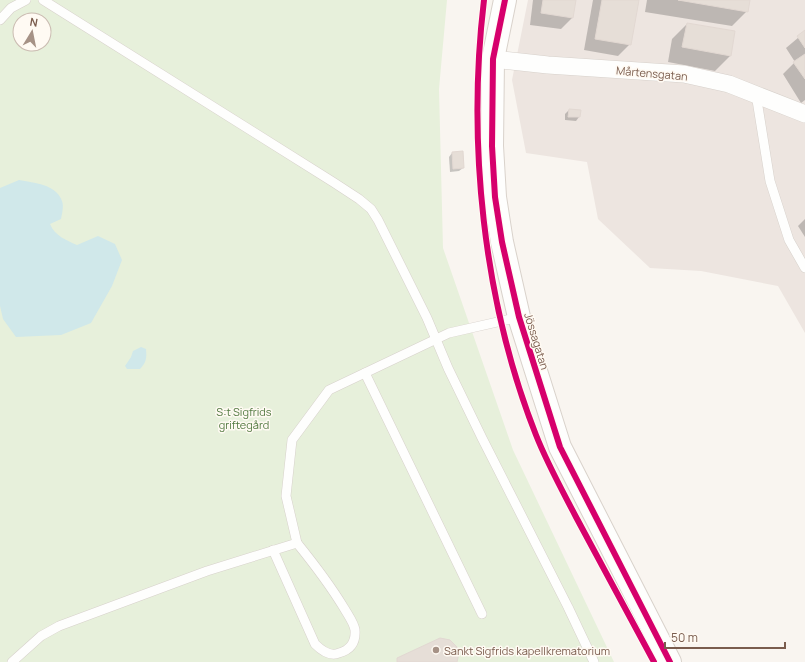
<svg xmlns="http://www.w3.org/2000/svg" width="805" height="662" font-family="Manrope,sans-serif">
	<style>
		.industrial { fill: #ede5e0 }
		.green { fill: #e7f0db; fill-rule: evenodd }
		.water { fill: #d0e8ea }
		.shadow { fill: #0003 }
		.building { fill: #e6ded7; stroke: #e2d8d2 }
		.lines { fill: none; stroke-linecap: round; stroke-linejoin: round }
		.lane-casing { stroke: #d7d1cb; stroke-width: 10 }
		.street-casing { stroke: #d7d1cb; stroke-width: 18 }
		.secondary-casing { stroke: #d9d2cb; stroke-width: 24 }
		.lane { stroke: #fefefd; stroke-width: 9 }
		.street { stroke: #fefefd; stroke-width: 17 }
		.secondary { stroke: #fefefd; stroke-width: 22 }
		.cycleway-casing { stroke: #fffaf3; stroke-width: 8 }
		.cycleway { stroke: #d6006c; stroke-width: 6 }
		.poi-dot { fill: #a69286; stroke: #fffaf3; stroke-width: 1.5 }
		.labels { text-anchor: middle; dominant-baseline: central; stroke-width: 3; stroke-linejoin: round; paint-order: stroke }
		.street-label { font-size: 11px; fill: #7a5c4d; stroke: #fffaf3 }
		.park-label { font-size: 11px; fill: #537a41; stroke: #fffaf3 }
		.poi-label { font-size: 11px; fill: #7a5c4d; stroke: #fffaf3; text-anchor: start }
	</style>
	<rect width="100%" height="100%" fill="#f9f5f0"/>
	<path class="industrial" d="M528 0H805V333L778 286 701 271 650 268 598 219 587 162 526 153 512 80Z"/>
	<path class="green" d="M0 0H447L439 89 443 248 513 450 614 662H0ZM20 20H44V44H20Z"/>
	<g class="water">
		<path d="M19 180C34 183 56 184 62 201 64 206 62 214 61 219L50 224C55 236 66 240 77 245L98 236 115 244 122 260 112 286 91 323 61 335 16 337 3 319 0 306V188Z"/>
		<path d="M141 347 146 349C147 358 146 363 140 369H127L125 366 131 357 133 351Z"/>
	</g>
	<g class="shadow">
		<path d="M533 0H575L572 18 561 29 530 25Z"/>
		<path d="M593 0H638L630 44 618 56 584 50Z"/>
		<path d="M647 0H749L747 11 732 26 645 12Z"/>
		<path d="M687 24 730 56 715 71 668 62 672 39Z"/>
		<path d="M805 32V100L801 103 783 74 795 62 786 48Z"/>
		<path d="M569 110 579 117 576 121 565 120V114Z"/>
		<path d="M452 153 463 168 459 171 450 172 449 157Z"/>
		<path d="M805 219V237L798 226Z"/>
	</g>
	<g class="building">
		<path d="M543 0H576L573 18 541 13Z"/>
		<path d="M602 0H639L631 45 595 39Z"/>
		<path d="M678 0H750L748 12Z"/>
		<path d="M687 23 735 31 731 56 682 47Z"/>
		<path d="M805 30V48L797 36Z"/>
		<path d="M805 54V79L793 62Z"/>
		<path d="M569 109 581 110 580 117H568Z"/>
		<path d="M463 151 464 168 453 169 452 152Z"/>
		<path d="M440 638 450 640 457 647 459 653 457 662H397V658Z"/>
	</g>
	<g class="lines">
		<defs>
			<g id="lane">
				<path d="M43 0 333 182 359 199 371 209 378 220 427 318 448 368 482 438 568 607 594 662"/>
				<path d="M0 20 11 8 26 0"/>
				<path d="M756 94 770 181 789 240 805 268"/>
				<path d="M365 373 482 614"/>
				<path d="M273 550 315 644C322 651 330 657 339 653 350 650 356 643 355 630 354 623 348 615 344 608 330 585 314 564 297 543"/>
				<path d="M12 662 41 636 59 626 207 571 297 543 286 496 292 440 329 390 449 333 519 317"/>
			</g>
			<path id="street" d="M493 59 548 65 684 74 729 84 805 114"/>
			<path id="secondary" d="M505 0 493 59 492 146 495 197 502 242 519 317 560 447 670 662"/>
		</defs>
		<use href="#lane" class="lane-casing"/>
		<use href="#street" class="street-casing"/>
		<use href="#secondary" class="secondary-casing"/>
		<use href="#lane" class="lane"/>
		<use href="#street" class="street"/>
		<use href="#secondary" class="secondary"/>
		<defs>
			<g id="cycleway">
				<path d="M484 0C467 142 483 301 536 435 547 463 562 490 576 517 602 565 628 614 654 662"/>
				<path d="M505 0 493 59 492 146 495 197 502 242 519 317 560 447 670 662"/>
			</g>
		</defs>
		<use href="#cycleway" class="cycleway-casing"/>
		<use href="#cycleway" class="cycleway"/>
	</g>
	<circle class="poi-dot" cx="436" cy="650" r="4"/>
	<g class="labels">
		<g class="street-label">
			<text transform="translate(652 73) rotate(5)">Mårtensgatan</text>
			<text transform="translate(537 341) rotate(73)">Jössagatan</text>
		</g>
		<g class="park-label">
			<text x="244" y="411">S:t Sigfrids<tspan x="244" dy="13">griftegård</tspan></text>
		</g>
		<g class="poi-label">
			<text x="444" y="650">Sankt Sigfrids kapellkrematorium</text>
		</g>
	</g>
	<g transform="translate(32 32) rotate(10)"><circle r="19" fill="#fffaf3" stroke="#cabbb1"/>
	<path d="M0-3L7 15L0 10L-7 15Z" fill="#a69286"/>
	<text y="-6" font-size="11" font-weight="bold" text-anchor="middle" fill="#7a5c4d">N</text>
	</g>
	<path d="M665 642v6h120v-6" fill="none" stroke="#7a5c4d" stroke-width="2"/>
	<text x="671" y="642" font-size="12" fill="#7a5c4d" stroke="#fffaf3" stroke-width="3" paint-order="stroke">50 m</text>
</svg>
